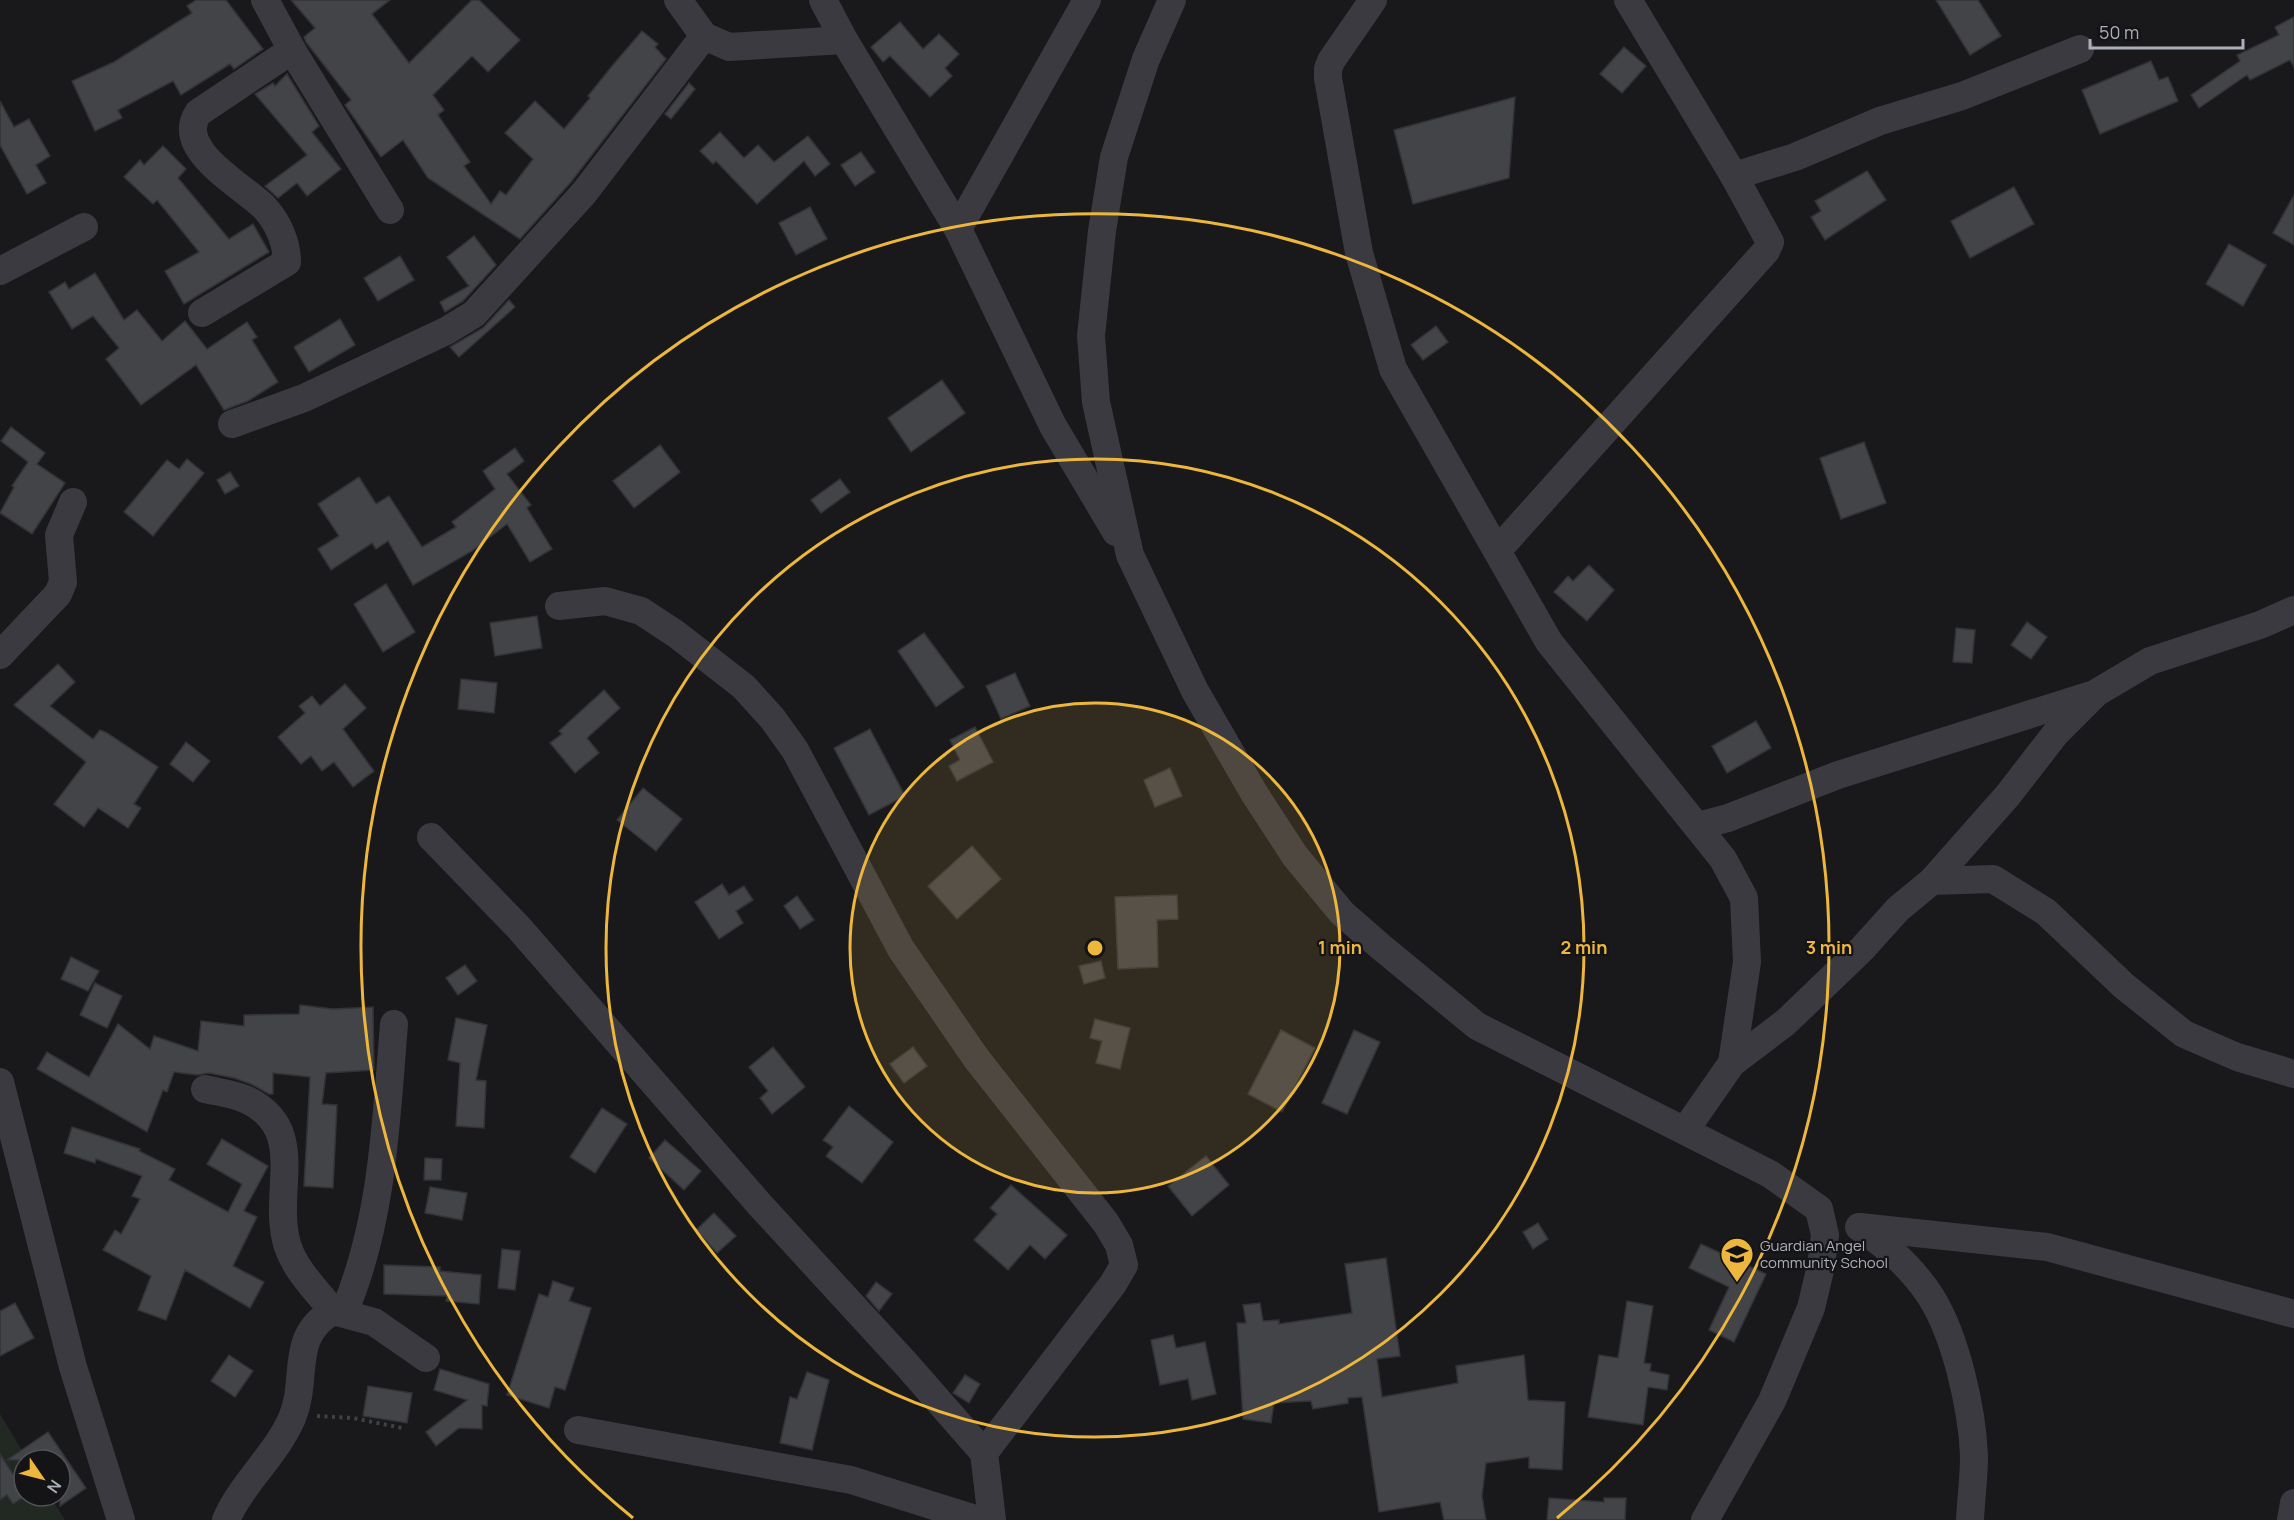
<svg xmlns="http://www.w3.org/2000/svg" width="2294" height="1520" font-family="Manrope,sans-serif">
	<style>
		.green { fill: #212922 }
		.building { fill: #434448; stroke: #333337; stroke-width: 1.5 }
		.lines { fill: none; stroke-linecap: round; stroke-linejoin: round }
		.path { stroke: #404147; stroke-width: 4; stroke-dasharray: 3 4.5; stroke-linecap: butt }
		.minor { stroke: #3a3a40; stroke-width: 28 }
		.ring { fill: none; stroke: #edb73e; stroke-width: 3 }
		.labels { text-anchor: middle; dominant-baseline: central; stroke-width: 4.5; stroke-linejoin: round; paint-order: stroke }
		.poi-label { font-size: 15px; fill: #abafba; stroke: #141416; text-anchor: start }
		.centre { fill: #edb73e; stroke: #141416; stroke-width: 3 }
		.ring-label { font-size: 18px; text-anchor: middle; font-weight: bold; fill: #edb73e; stroke: #141416; stroke-width: 4.5; stroke-linejoin: round; paint-order: stroke }
	</style>
	<rect width="100%" height="100%" fill="#19191b"/>
	<path class="green" d="M0 1414 28 1460H24V1496H50L65 1520H0Z"/>
	<g class="building">
		<path d="M196 0H226L263 49 234 69 230 64 181 95 173 81 118 110 122 118 95 131 72 81 114 62 192 13 187 6Z"/>
		<path d="M291 0H390L372 14 409 63 472 0H479L520 40 488 72 472 56 433 95 444 110 438 115 470 162 464 166 491 204 500 191 506 195 533 159 505 133 535 101 564 129 590 98 588 96 612 66 642 31 658 44 655 47 666 59 571 182 520 239 428 178 403 140 381 157 345 105 351 100 306 42 304 37 315 28Z"/>
		<path d="M1936 0H1978L2001 36 1970 55Z"/>
		<path d="M2294 17V67L2290 60 2250 80 2247 75 2199 108 2191 95 2240 61 2237 55 2279 35 2275 27Z"/>
		<path d="M900 22 923 49 939 34 959 54 945 68 952 76 930 97 890 56 883 62 871 47Z"/>
		<path d="M1624 47 1646 66 1622 93 1600 74Z"/>
		<path d="M2151 61 2159 80 2168 77 2178 101 2100 134 2082 90Z"/>
		<path d="M287 74 319 126 312 132 341 169 307 196 297 183 278 198 265 186 307 155 255 94 273 83 275 86Z"/>
		<path d="M689 83 695 89 671 119 665 114Z"/>
		<path d="M1515 97 1509 178 1413 204 1394 130Z"/>
		<path d="M0 101 14 127 29 119 50 156 36 165 46 183 27 194 0 145Z"/>
		<path d="M720 132 744 158 758 145 774 162 808 136 830 164 815 176 804 161 757 204 716 161 713 164 700 151Z"/>
		<path d="M163 146 186 169 178 178 229 239 253 224 269 252 184 304 165 271 199 252 157 200 153 204 124 177 140 160 144 165Z"/>
		<path d="M861 152 875 172 855 186 841 165Z"/>
		<path d="M1867 171 1886 200 1825 240 1811 217 1821 211 1815 201Z"/>
		<path d="M2014 187 2034 224 1970 258 1951 221Z"/>
		<path d="M2294 195V245L2273 233Z"/>
		<path d="M810 207 827 239 796 255 779 223Z"/>
		<path d="M474 236 496 265 463 301 445 312 440 302 469 286 447 257Z"/>
		<path d="M2229 244 2266 265 2243 306 2206 284Z"/>
		<path d="M400 256 414 280 378 301 364 278Z"/>
		<path d="M95 273 124 320 137 310 162 341 185 321 207 349 247 322 257 337 252 340 278 382 248 401 224 410 196 365 141 405 106 359 119 348 93 316 72 329 49 292 65 282 69 289Z"/>
		<path d="M509 300 515 307 459 357 450 347 483 328Z"/>
		<path d="M340 319 355 345 309 372 294 347Z"/>
		<path d="M1436 326 1448 342 1423 360 1411 345Z"/>
		<path d="M942 380 965 413 911 452 888 418Z"/>
		<path d="M11 427 45 453 37 464 65 483 32 534 0 513 14 487 12 486 28 462 1 441Z"/>
		<path d="M1864 442 1886 503 1841 519 1820 458Z"/>
		<path d="M660 445 680 472 634 508 613 481Z"/>
		<path d="M515 448 524 461 507 474 531 505 527 508 552 549 530 562 507 524 472 551 413 585 388 541 376 549 372 543 331 570 318 549 339 536 318 504 359 477 376 504 389 496 422 547 456 527 452 522 495 489 483 471Z"/>
		<path d="M187 459 204 473 153 536 124 512 167 460 179 469Z"/>
		<path d="M230 472 239 486 225 494 217 480Z"/>
		<path d="M840 479 850 492 821 513 811 500Z"/>
		<path d="M1589 565 1614 590 1587 621 1554 592 1568 576 1573 581Z"/>
		<path d="M386 584 415 632 383 652 354 604Z"/>
		<path d="M537 616 542 648 495 656 490 623Z"/>
		<path d="M2027 622 2047 637 2031 659 2011 645Z"/>
		<path d="M1956 628 1975 630 1972 663 1953 662Z"/>
		<path d="M924 633 964 687 936 707 898 651Z"/>
		<path d="M58 664 75 682 50 706 93 739 100 730 107 733 158 767 134 804 141 808 128 828 98 808 84 827 54 804 86 762 14 705Z"/>
		<path d="M1015 673 1030 706 1001 719 986 686Z"/>
		<path d="M461 679 497 683 494 713 458 709Z"/>
		<path d="M345 684 366 708 343 729 374 771 353 787 334 762 322 771 311 756 301 764 278 737 305 713 299 706 312 696 320 706Z"/>
		<path d="M604 690 620 708 587 738 599 753 575 773 550 743 562 734 559 731Z"/>
		<path d="M1756 721 1771 748 1727 773 1712 746Z"/>
		<path d="M975 727 993 762 957 781 949 766 960 760 950 740Z"/>
		<path d="M870 729 905 796 869 815 834 748Z"/>
		<path d="M186 742 210 761 193 782 170 764Z"/>
		<path d="M1170 768 1182 796 1155 807 1144 780Z"/>
		<path d="M643 788 682 819 656 851 617 820Z"/>
		<path d="M972 846 1001 879 957 919 928 886Z"/>
		<path d="M722 884 729 895 744 886 753 900 736 911 743 923 719 939 695 902Z"/>
		<path d="M1177 895 1178 919 1157 920 1158 967 1118 969 1115 897Z"/>
		<path d="M797 896 814 920 800 929 784 906Z"/>
		<path d="M71 957 99 971 88 991 61 979Z"/>
		<path d="M1101 961 1105 978 1084 984 1079 966Z"/>
		<path d="M465 965 477 981 458 995 446 978Z"/>
		<path d="M95 983 122 996 107 1028 80 1015Z"/>
		<path d="M300 1005 333 1009 373 1007 374 1070 326 1073 322 1104 337 1105 333 1188 304 1186 310 1077 273 1073V1094H269L251 1084 234 1078 209 1073 197 1075 174 1072 167 1092 163 1090 147 1132 37 1069 47 1052 89 1077 118 1024 150 1049 154 1036 198 1051 201 1021 244 1026V1015L299 1014Z"/>
		<path d="M456 1018 487 1025 476 1080 486 1081 484 1128 456 1126 460 1063 448 1060Z"/>
		<path d="M1095 1019 1130 1028 1120 1069 1096 1063 1102 1041 1090 1038Z"/>
		<path d="M1281 1030 1315 1048 1282 1112 1248 1094Z"/>
		<path d="M1354 1030 1380 1042 1347 1114 1322 1103Z"/>
		<path d="M773 1047 805 1087 772 1114 760 1098 768 1091 749 1067Z"/>
		<path d="M913 1047 927 1066 904 1083 890 1064Z"/>
		<path d="M849 1106 893 1142 862 1183 826 1156 833 1147 823 1140Z"/>
		<path d="M602 1108 627 1124 595 1173 570 1157Z"/>
		<path d="M72 1127 140 1149 139 1151 175 1169 169 1180 228 1212 242 1184 207 1164 222 1139 268 1166 244 1211 257 1217 233 1266 264 1282 250 1308 185 1270 166 1320 138 1310 151 1276 103 1250 115 1230 121 1234 140 1199 132 1196 142 1176 96 1159 95 1163 64 1153Z"/>
		<path d="M665 1140 701 1171 684 1190 649 1158Z"/>
		<path d="M1206 1156 1229 1185 1192 1216 1168 1186Z"/>
		<path d="M425 1158 442 1159 441 1180H424Z"/>
		<path d="M1011 1185 1067 1235 1045 1259 1030 1245 1008 1270 974 1240 997 1214 990 1208Z"/>
		<path d="M430 1187 467 1193 462 1220 425 1213Z"/>
		<path d="M714 1213 736 1236 717 1253 696 1230Z"/>
		<path d="M1538 1223 1548 1239 1533 1249 1523 1232Z"/>
		<path d="M1701 1244 1766 1274 1734 1342 1709 1330 1729 1287 1689 1268Z"/>
		<path d="M502 1249 520 1251 515 1290 498 1288Z"/>
		<path d="M1386 1258 1400 1356 1377 1359 1382 1397 1458 1383 1456 1366 1524 1355 1528 1400 1565 1402 1562 1470 1529 1468V1457L1486 1463 1482 1496 1486 1520H1444L1440 1502 1379 1512 1362 1397 1348 1398V1403L1313 1409 1311 1401 1274 1403 1271 1423 1243 1419 1237 1323H1246L1243 1305 1260 1303 1263 1321 1279 1320V1324L1352 1313 1345 1264Z"/>
		<path d="M384 1265 440 1267V1271L481 1275 479 1304 446 1301 447 1296 384 1294Z"/>
		<path d="M553 1281 574 1288 569 1301 591 1308 565 1390 555 1387 549 1408 507 1395 539 1294 548 1297Z"/>
		<path d="M876 1282 892 1294 879 1311 866 1296Z"/>
		<path d="M1627 1301 1653 1306 1644 1363 1651 1364 1650 1371 1669 1375 1667 1390 1648 1387 1643 1425 1588 1417 1599 1355 1618 1358Z"/>
		<path d="M15 1303 34 1338 0 1356V1311Z"/>
		<path d="M1173 1335 1176 1348 1205 1342 1216 1394 1192 1400 1188 1379 1160 1385 1151 1340Z"/>
		<path d="M229 1355 253 1371 235 1397 211 1381Z"/>
		<path d="M440 1369 489 1384 487 1406 482 1405V1429L459 1428 436 1446 426 1432 467 1400 434 1390Z"/>
		<path d="M807 1372 829 1380 812 1450 780 1443 790 1397 797 1399Z"/>
		<path d="M965 1375 980 1384 969 1403 953 1393Z"/>
		<path d="M368 1386 412 1393 407 1423 363 1416Z"/>
		<path d="M48 1432 86 1488 60 1506V1460H7Z"/>
		<path d="M0 1454 24 1491 25 1496 13 1504 7 1495 0 1500Z"/>
		<path d="M1549 1498 1604 1502V1498H1626L1625 1520H1547Z"/>
	</g>
	<g class="lines">
		<path class="path" d="M317 1416 353 1418 402 1428"/>
		<g class="minor">
			<path d="M265 0 292 50 390 210"/>
			<path d="M678 0 704 36"/>
			<path d="M823 0 844 40 958 229 1053 426 1116 532"/>
			<path d="M1172 0 1146 59 1114 157 1102 231 1091 336 1096 402 1130 555 1195 691 1254 793 1295 856 1342 913 1381 947 1477 1026 1770 1174 1819 1209 1825 1235 1821 1266 1811 1308 1772 1401 1705 1520"/>
			<path d="M1373 0 1331 61 1328 69V78L1359 253 1393 369 1549 642 1723 859 1744 898 1747 962 1732 1063"/>
			<path d="M1734 176 1795 157 1880 121 1962 96 2080 49"/>
			<path d="M958 229 1087 0"/>
			<path d="M0 271 84 227"/>
			<path d="M202 313 287 262C287 243 278 222 264 207 242 185 174 150 198 113L292 50"/>
			<path d="M232 424 304 398 446 331 474 314 584 193 704 36 729 47 844 40"/>
			<path d="M1497 551 1766 251 1770 242 1734 176 1628 0"/>
			<path d="M559 606 605 601 641 611 676 634 744 687 772 718 795 750 901 949 976 1058 1106 1223 1119 1245 1124 1265 1113 1284 984 1453"/>
			<path d="M0 655 58 594 63 582 59 535 73 502"/>
			<path d="M1698 826 1728 818 1838 775 2091 695"/>
			<path d="M431 837 519 928 760 1205 907 1365 984 1453 992 1520"/>
			<path d="M1932 881 1993 879 2046 912 2124 986 2184 1034 2237 1057 2294 1074"/>
			<path d="M0 1082 73 1367 121 1520"/>
			<path d="M205 1089C218 1092 233 1094 245 1099 311 1129 270 1192 288 1247 296 1271 318 1292 333 1311"/>
			<path d="M1686 1129 1732 1063 1786 1022 1862 949 1898 909 1932 881 2008 795 2056 733 2096 693 2150 661 2260 625 2294 610"/>
			<path d="M1859 1227C1886 1245 1913 1269 1931 1297 1956 1337 1972 1408 1974 1456 1974 1477 1971 1499 1970 1520"/>
			<path d="M1860 1227 2047 1247 2294 1314"/>
			<path d="M344 1312C383 1221 386 1121 394 1024"/>
			<path d="M578 1430 851 1480 979 1520"/>
			<path d="M226 1520C242 1483 276 1455 292 1418 309 1378 288 1337 333 1311L374 1322 426 1358"/>
			<path d="M2291 1520 2294 1503"/>
		</g>
	</g>
	<circle cx="1095" cy="948" r="245" fill="#edb73e" fill-opacity=".12"/>
	<g class="ring">
		<circle cx="1095" cy="948" r="245"/>
		<circle cx="1095" cy="948" r="489"/>
		<path d="M633 1518A734 734 0 1 1 1557 1518"/>
	</g>
	<defs>
		<symbol id="school-pin" viewBox="-11 -11 22 30"><path d="M0 17L-7.5 6A9.5 9.5 0 1 1 7.5 6Z" fill="#edb73e" stroke="#141416"/><path d="M0-5L7-2L0 1L-7-2ZM-4 1L0 2.5L4 1V4Q0 6-4 4Z" fill="#111"/></symbol>
	</defs>
	<g fill-rule="evenodd">
		<use href="#school-pin" x="1718" y="1235" width="38" height="52"/>
	</g>
	<g class="labels">
		<g class="poi-label">
			<text x="1760" y="1245">Guardian Angel<tspan x="1760" dy="17">community School</tspan></text>
		</g>
	</g>
	<circle cx="1095" cy="948" r="9" class="centre"/>
	<g class="ring-label">
		<text x="1340" y="954">1 min</text>
		<text x="1584" y="954">2 min</text>
		<text x="1829" y="954">3 min</text>
	</g>
	<g transform="translate(42 1478) rotate(125)"><circle r="28" fill="#141416" stroke="#505258" stroke-width="1.5"/>
	<path d="M0-4.5L10 22L0 15L-10 22Z" fill="#edb73e"/>
	<text y="-9" font-size="16" font-weight="bold" text-anchor="middle" fill="#abafba">N</text>
	</g>
	<path d="M2090 39v9h153v-9" fill="none" stroke="#abafba" stroke-width="3"/>
	<text x="2099" y="39" font-size="18" fill="#abafba" stroke="#141416" stroke-width="4.5" paint-order="stroke">50 m</text>
</svg>
